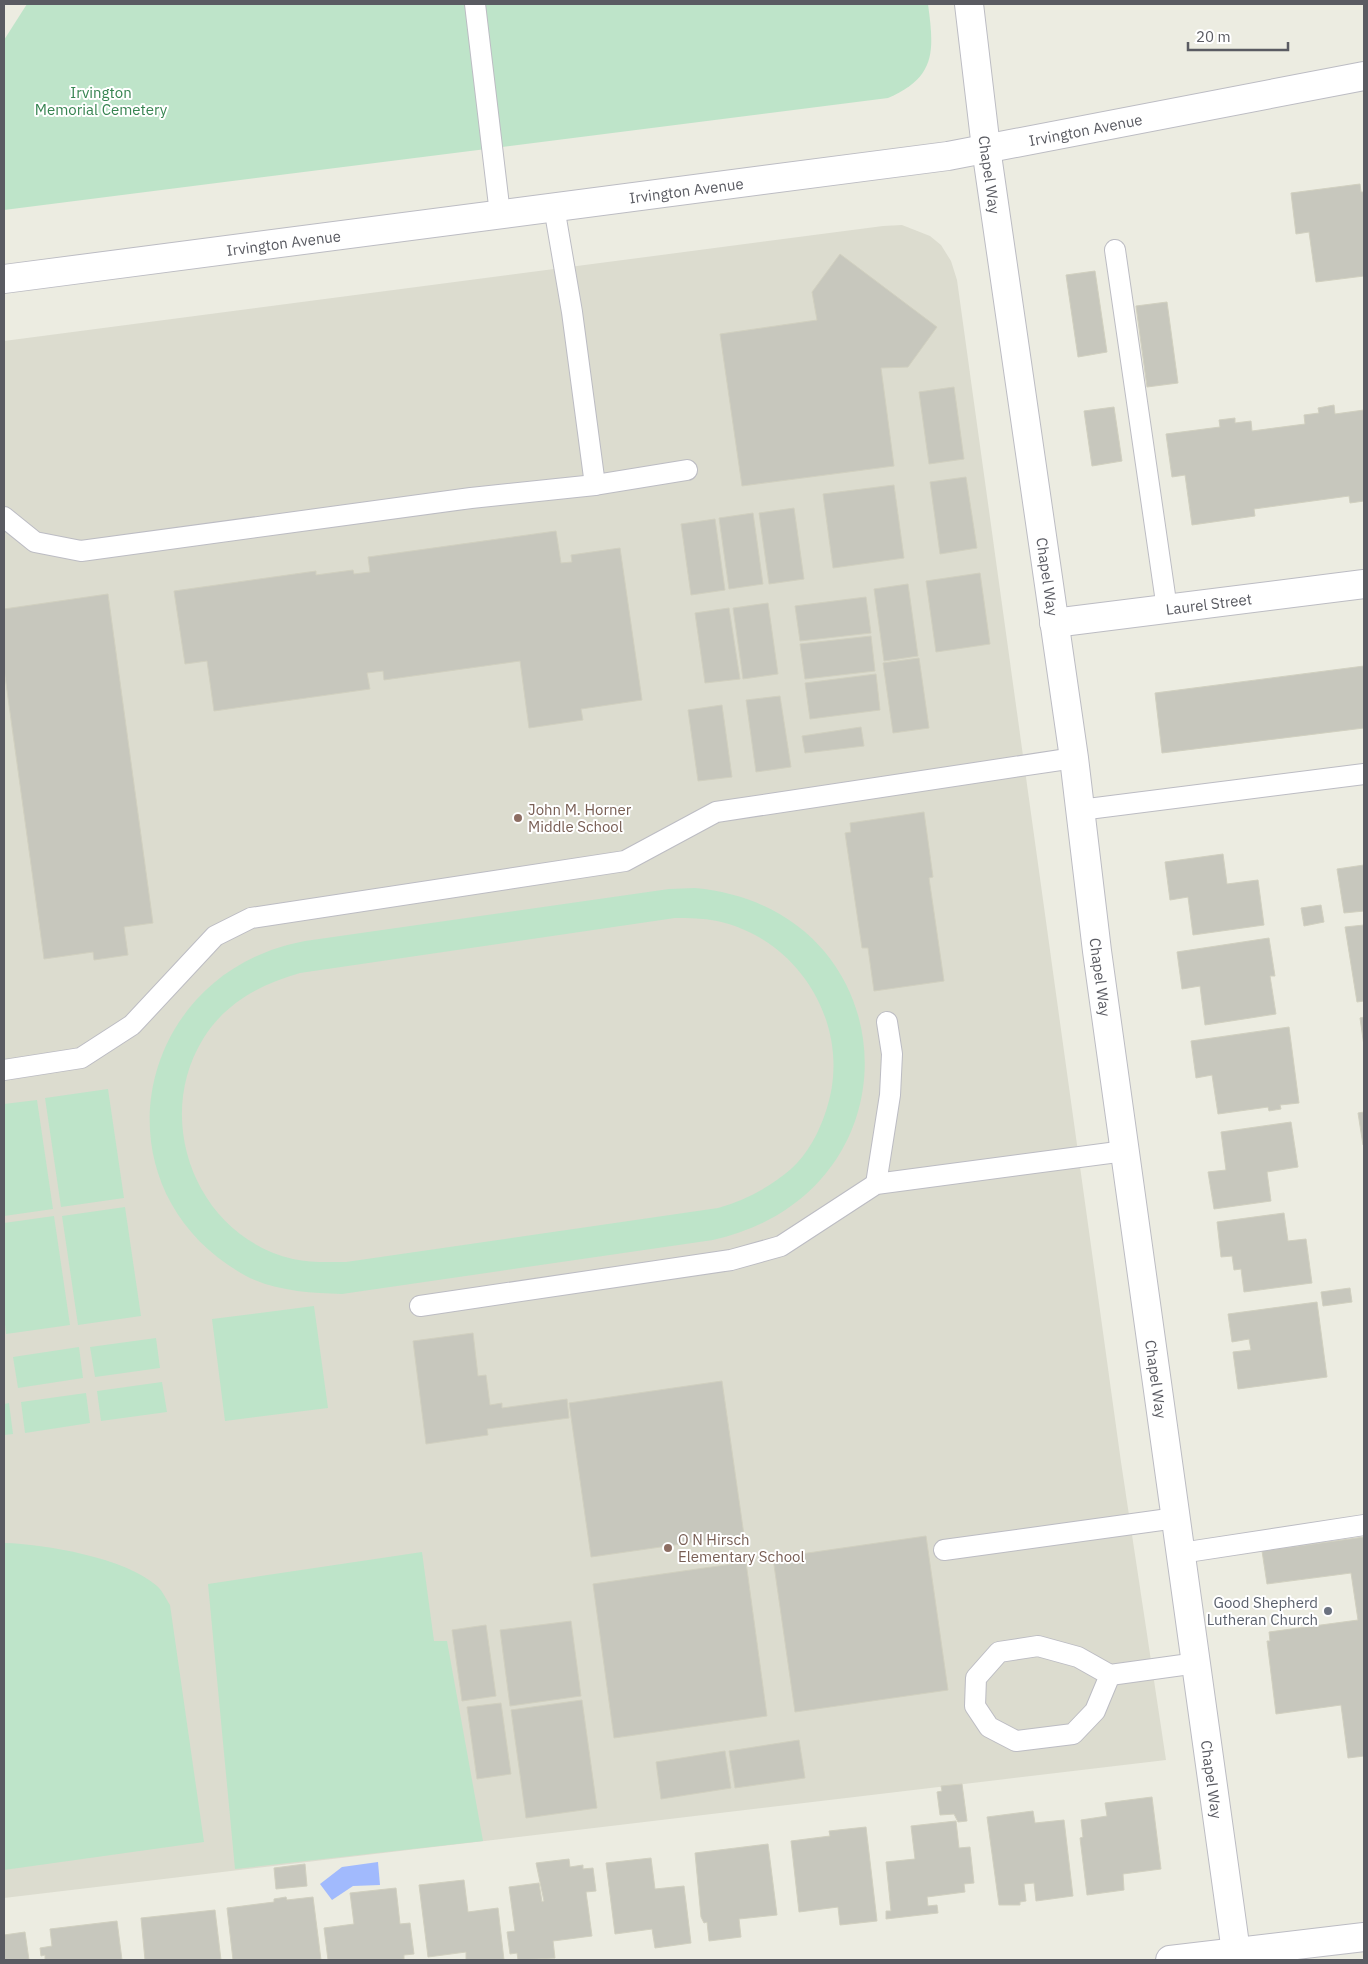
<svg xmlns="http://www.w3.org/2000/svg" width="1368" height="1964" font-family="'IBM Plex Sans',sans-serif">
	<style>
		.education { fill: #dcdccf }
		.green { fill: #bee4c9; fill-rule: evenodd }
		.water { fill: #a1bafd }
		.building { fill: #c7c7bd; stroke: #d1d0c0 }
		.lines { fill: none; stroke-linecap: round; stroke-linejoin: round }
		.lane-casing { stroke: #bcbcc3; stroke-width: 22 }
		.street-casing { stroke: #bcbcc3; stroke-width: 30 }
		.lane { stroke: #fff; stroke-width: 20 }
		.street { stroke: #fff; stroke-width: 28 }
		.education-dot { fill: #8d6e63; stroke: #fff; stroke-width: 2 }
		.worship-dot { fill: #6b7280; stroke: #fff; stroke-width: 2 }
		.labels { text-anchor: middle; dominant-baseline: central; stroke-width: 4; stroke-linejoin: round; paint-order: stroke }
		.park-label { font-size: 15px; fill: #378451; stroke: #fff }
		.street-label { font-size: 15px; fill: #5a5b62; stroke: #fff }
		.education-label { font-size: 15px; fill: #785e54; stroke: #fff; text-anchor: start }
		.worship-label { font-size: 15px; fill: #5b616d; stroke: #fff; text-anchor: end }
	</style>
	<rect width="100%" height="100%" fill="#ecece1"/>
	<path class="education" d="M902 225 930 236 941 245 951 261 957 280 1121 1462 1166 1760 4 1898V341L883 226Z"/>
	<g class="green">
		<path d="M27 4H928C934 50 937 77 888 98L4 210V40Z"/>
		<path d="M695 888C910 908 926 1193 713 1240L342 1294C310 1293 275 1291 246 1276 91 1191 132 973 305 941L669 889ZM675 918C689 918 703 918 717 921 801 939 854 1029 826 1111 819 1132 808 1154 791 1169 769 1188 745 1200 718 1208L346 1262C328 1262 310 1263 293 1259 198 1237 152 1122 203 1039 225 1003 261 984 300 973Z"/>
		<path d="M108 1089 124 1198 61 1207 45 1098Z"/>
		<path d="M37 1100 53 1209 4 1216V1104Z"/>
		<path d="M125 1207 141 1316 78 1325 62 1216Z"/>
		<path d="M54 1216 70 1325 6 1334 4 1315V1223Z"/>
		<path d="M314 1306 328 1408 225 1421 212 1319Z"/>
		<path d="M156 1338 160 1368 95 1377 90 1347Z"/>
		<path d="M79 1347 83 1378 18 1388 13 1357Z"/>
		<path d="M162 1382 167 1412 101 1421 97 1391Z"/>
		<path d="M86 1393 90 1423 25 1433 21 1402Z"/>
		<path d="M9 1403 13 1434 4 1435V1404Z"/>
		<path d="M4 1543C45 1544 126 1558 157 1586 162 1590 166 1599 170 1605L204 1842 4 1870Z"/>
		<path d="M422 1552 434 1641H447L483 1841 235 1869 208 1584Z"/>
	</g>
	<path class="water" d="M378 1862 380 1885 353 1886 332 1900 320 1884 342 1867Z"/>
	<g class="building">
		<path d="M1360 184 1361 192H1364V276L1316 282 1309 232 1296 234 1291 193Z"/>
		<path d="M840 254 937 327 908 367 881 368 894 466 742 486 720 334 817 320 812 292Z"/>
		<path d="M1095 271 1107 352 1078 357 1066 275Z"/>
		<path d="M1167 302 1178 383 1147 387 1136 306Z"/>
		<path d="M954 387 964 459 929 464 919 392Z"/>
		<path d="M1334 405 1335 414 1364 410V501L1350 503 1349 496 1254 509 1255 516 1192 525 1185 475 1172 477 1166 434 1220 427 1219 420 1235 418V423L1251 421 1252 431 1305 424 1304 415 1319 413 1318 408Z"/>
		<path d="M1114 407 1122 461 1092 466 1084 411Z"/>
		<path d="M966 477 977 548 940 554 930 482Z"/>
		<path d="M894 485 904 558 833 568 823 494Z"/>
		<path d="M794 508 804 579 769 584 759 513Z"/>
		<path d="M753 513 763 584 729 589 719 518Z"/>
		<path d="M715 519 725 590 691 595 681 524Z"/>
		<path d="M556 531 561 563 572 562 571 555 620 548 642 700 581 709 583 720 529 728 520 661 384 680 383 671 367 673 370 689 214 711 207 661 185 664 174 591 316 571V575L353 570 354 574 370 572 368 557Z"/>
		<path d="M980 573 990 644 936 652 926 581Z"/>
		<path d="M908 584 918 656 884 661 874 589Z"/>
		<path d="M108 594 153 923 124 927 128 955 94 960 93 952 44 959 4 669V609Z"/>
		<path d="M866 597 871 633 800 641 795 606Z"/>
		<path d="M768 603 778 674 743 679 733 608Z"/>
		<path d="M729 608 740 679 705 683 695 613Z"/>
		<path d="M871 636 875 671 805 679 800 644Z"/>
		<path d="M919 658 929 728 893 733 883 663Z"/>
		<path d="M1364 666V728L1162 753 1155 693Z"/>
		<path d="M876 674 880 710 810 719 805 683Z"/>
		<path d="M780 696 791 767 756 772 746 700Z"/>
		<path d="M722 705 732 777 698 781 688 710Z"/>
		<path d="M861 727 864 746 805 753 802 736Z"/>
		<path d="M924 812 933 877 929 878 944 981 874 991 868 948H862L845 833 851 832 850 823Z"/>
		<path d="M1223 854 1227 884 1258 880 1264 925 1193 935 1188 897 1170 900 1165 862Z"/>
		<path d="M1364 865V911L1344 913 1337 869Z"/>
		<path d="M1321 905 1324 922 1304 926 1301 908Z"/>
		<path d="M1364 925V1001L1357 1002 1345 927Z"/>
		<path d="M1269 938 1275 976H1270L1276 1014 1205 1025 1200 986 1182 989 1177 952Z"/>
		<path d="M1364 1017V1046L1360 1018Z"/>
		<path d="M1289 1027 1299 1103 1280 1105 1281 1109 1269 1111 1268 1107 1218 1114 1212 1075 1196 1078 1191 1041Z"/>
		<path d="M1364 1112V1145H1363L1358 1113Z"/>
		<path d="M1291 1122 1298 1167 1267 1172 1271 1201 1214 1209 1208 1172 1226 1170 1221 1132Z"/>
		<path d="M1284 1213 1288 1241 1306 1239 1312 1283 1244 1292 1241 1269 1234 1270 1232 1256 1221 1257 1217 1222Z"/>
		<path d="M1350 1288 1352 1302 1323 1306 1321 1292Z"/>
		<path d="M1317 1302 1327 1377 1238 1389 1233 1352 1251 1350 1249 1339 1232 1342 1228 1314Z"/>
		<path d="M473 1333 478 1376 486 1375 490 1405 502 1403V1408L567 1399 569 1418 487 1429 488 1435 426 1444 413 1341Z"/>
		<path d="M722 1381 744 1535 591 1557 569 1403Z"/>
		<path d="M926 1536 948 1690 795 1712 773 1558Z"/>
		<path d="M1364 1537V1756L1348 1758 1341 1705 1276 1714 1267 1641H1270L1269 1632 1358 1620 1351 1573 1267 1584 1262 1551Z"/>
		<path d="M746 1562 767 1716 614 1738 593 1584Z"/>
		<path d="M571 1621 581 1696 510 1706 500 1630Z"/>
		<path d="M486 1625 496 1696 462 1701 452 1630Z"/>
		<path d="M582 1700 597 1808 526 1818 511 1710Z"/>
		<path d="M501 1703 511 1774 477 1779 467 1707Z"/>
		<path d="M799 1740 805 1778 735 1788 729 1751Z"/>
		<path d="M725 1751 731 1788 661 1799 656 1762Z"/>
		<path d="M962 1784 967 1821 958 1822 954 1814 940 1815 937 1792 942 1791 941 1786Z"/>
		<path d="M1152 1797 1161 1869 1123 1874 1124 1890 1087 1895 1080 1838 1083 1837 1081 1820 1107 1816 1105 1803Z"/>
		<path d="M1033 1811 1035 1823 1064 1820 1073 1896 1036 1901 1034 1883 1024 1884 1026 1901 1020 1902V1905H999L987 1817Z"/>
		<path d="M956 1821 959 1848 970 1847 974 1883 964 1884 965 1892 927 1897 928 1906 937 1905 938 1913 886 1919V1911H891L886 1862 915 1859 911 1826Z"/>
		<path d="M866 1827 877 1921 840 1925 838 1907 799 1912 791 1841 830 1836 829 1831Z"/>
		<path d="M768 1844 777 1915 739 1919 741 1937 709 1941 707 1922 704 1923 701 1917 695 1853Z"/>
		<path d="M651 1858 655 1889 684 1886 691 1943 655 1948 652 1929 615 1934 606 1863Z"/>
		<path d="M569 1859 570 1867 583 1865V1869L593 1868 596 1891 586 1892 592 1936 553 1941 555 1958 518 1960 517 1953 510 1954 507 1932 515 1931 509 1887 539 1883 542 1902 544 1901 536 1863Z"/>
		<path d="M305 1864 307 1886 276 1889 274 1868Z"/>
		<path d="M464 1880 468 1912 498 1908 504 1960H466V1952L428 1957 419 1885Z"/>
		<path d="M396 1888 400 1924 410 1923 414 1954 404 1955V1959L396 1960H328L324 1928 354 1924 350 1893Z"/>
		<path d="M286 1897 287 1900 313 1897 321 1960H233L227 1908 274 1902V1899Z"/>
		<path d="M215 1910 221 1960H145L141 1918Z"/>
		<path d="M117 1921 122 1960H45V1955L41 1956 40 1948 52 1946 50 1929Z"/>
		<path d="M25 1932 29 1960H4V1935Z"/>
	</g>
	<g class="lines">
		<defs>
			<g id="lane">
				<path d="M475 4 500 214"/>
				<path d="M554 207 572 312 595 485"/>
				<path d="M1115 250 1167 609"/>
				<path d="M4 517 35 542 81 551 471 498 595 485 687 470"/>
				<path d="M1080 810 1364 774"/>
				<path d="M4 1070 81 1058 132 1025 215 936 251 918 625 861 716 812 1074 758"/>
				<path d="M876 1184 890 1095 892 1054 887 1022"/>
				<path d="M420 1306 731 1260 781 1246 876 1184 1125 1151"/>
				<path d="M944 1550 1176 1518"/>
				<path d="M1181 1553 1364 1525"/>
				<path d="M1110 1675 1095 1711 1073 1734 1016 1741 989 1727 975 1706 976 1678 999 1652 1038 1646 1078 1657 1110 1675 1197 1663"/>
			</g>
			<g id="street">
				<path id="s1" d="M969 4 986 148 1074 758 1097 951 1236 1952"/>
				<path id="s2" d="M4 279 948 156 1364 76"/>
				<path id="s3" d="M1054 623 1364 584"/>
				<path d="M1170 1960 1364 1937"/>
			</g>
		</defs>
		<use href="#lane" class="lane-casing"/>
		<use href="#street" class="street-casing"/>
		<use href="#lane" class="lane"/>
		<use href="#street" class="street"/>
	</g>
	<g class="education-dot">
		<circle cx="518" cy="818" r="5"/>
		<circle cx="668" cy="1548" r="5"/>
	</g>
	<circle class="worship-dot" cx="1328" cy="1611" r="5"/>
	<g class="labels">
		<g class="park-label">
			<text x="101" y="92">Irvington<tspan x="101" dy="17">Memorial Cemetery</tspan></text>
		</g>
		<g class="street-label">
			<text stroke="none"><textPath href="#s2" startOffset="1092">Irvington Avenue</textPath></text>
			<text stroke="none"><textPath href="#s1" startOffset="172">Chapel Way</textPath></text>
			<text stroke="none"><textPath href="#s2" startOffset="688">Irvington Avenue</textPath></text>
			<text stroke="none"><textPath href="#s2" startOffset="282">Irvington Avenue</textPath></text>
			<text stroke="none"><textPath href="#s1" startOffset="578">Chapel Way</textPath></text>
			<text stroke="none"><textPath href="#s3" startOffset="156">Laurel Street</textPath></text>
			<text stroke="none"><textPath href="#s1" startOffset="982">Chapel Way</textPath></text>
			<text stroke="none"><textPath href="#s1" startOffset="1388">Chapel Way</textPath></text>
			<text stroke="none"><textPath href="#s1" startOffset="1792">Chapel Way</textPath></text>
		</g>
		<g class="education-label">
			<text x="528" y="809">John M. Horner<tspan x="528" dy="17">Middle School</tspan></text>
			<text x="678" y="1539">O N Hirsch<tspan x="678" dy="17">Elementary School</tspan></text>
		</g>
		<g class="worship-label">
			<text x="1318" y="1602">Good Shepherd<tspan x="1318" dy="17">Lutheran Church</tspan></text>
		</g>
	</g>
	<rect width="1368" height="1964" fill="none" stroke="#5a5b62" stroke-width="10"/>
	<path d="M1188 42v8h100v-8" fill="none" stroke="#5a5b62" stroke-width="2.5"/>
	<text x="1196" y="42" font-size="15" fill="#5a5b62" stroke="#ffffff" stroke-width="4" paint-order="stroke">20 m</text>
</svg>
